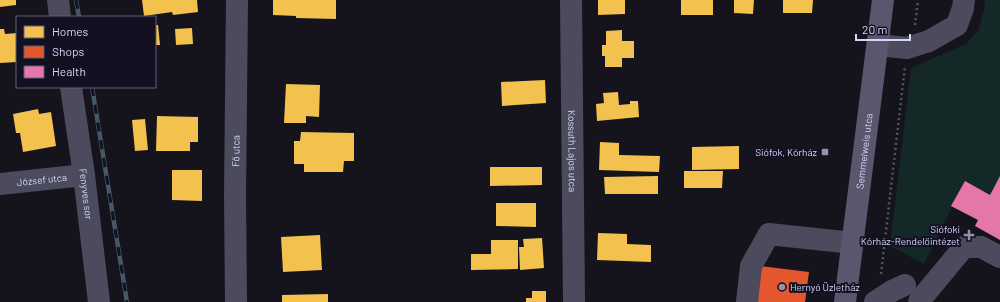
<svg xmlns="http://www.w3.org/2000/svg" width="1000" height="302" font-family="Barlow,sans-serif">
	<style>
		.green { fill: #142827 }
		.homes { fill: #f2c14e }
		.shops { fill: #e4572e }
		.health { fill: #e377a8 }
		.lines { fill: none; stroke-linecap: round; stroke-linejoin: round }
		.path { stroke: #4c5a63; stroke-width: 2.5; stroke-dasharray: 2 3; stroke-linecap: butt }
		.minor { stroke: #4b4b5d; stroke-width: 22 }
		.major { stroke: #5c556e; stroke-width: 22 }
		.rail-casing { stroke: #455964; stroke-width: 4.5 }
		.rail { stroke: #121021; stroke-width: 3; stroke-dasharray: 9; stroke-linecap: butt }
		.poi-dot { fill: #9292ad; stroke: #121021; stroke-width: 1.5 }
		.labels { text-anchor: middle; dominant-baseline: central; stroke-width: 4; stroke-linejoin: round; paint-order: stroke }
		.street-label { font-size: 10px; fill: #d6d6fa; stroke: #121021 }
		.poi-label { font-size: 10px; fill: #d6d6fa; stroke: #121021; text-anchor: end }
	</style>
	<rect width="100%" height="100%" fill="#15141d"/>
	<path class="green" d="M985 0H1000V176L990 195 965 181 924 264 890 246 911 68 966 44 978 31 984 10Z"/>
	<g class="homes">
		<path d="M0 0H16V5L0 7Z"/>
		<path d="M142 0H197L198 12 173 15 172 12 144 16Z"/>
		<path d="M273 0H336V19L296 18V16L273 15Z"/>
		<path d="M598 0H625V14L598 15Z"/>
		<rect x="681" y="0" width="32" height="15"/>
		<path d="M734 0H754L753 14 734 13Z"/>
		<path d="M783 0H813L812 13H783Z"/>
		<path d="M155 25H158L160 45H155Z"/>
		<path d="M192 28 193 44 176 45 175 29Z"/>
		<path d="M0 29H4L5 34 17 33V62L0 63Z"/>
		<path d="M622 30V41H634V58H622V67H605V56H602V45H606V31Z"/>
		<path d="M545 80 546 103 502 106 501 82Z"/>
		<path d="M286 84 320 85 319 117 306 116V123H284Z"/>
		<path d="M618 92 619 105 630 104V101H638L639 117 597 121 596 104 604 103 603 93Z"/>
		<path d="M38 109 39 114 51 112 56 146 23 152 20 133H16L13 114Z"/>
		<path d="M157 116 198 117V142H190V151H156Z"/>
		<path d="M145 119 148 150 135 151 132 120Z"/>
		<path d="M301 132 354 133V161H344L343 172H304V164H294V141H300Z"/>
		<path d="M600 142 619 143V155L660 156 659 172 599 170Z"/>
		<path d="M739 146V169L692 170V147Z"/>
		<path d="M490 167H542V185L490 186Z"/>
		<path d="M172 170H202V201L172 200Z"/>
		<path d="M684 171H723L722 188H684Z"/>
		<path d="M658 176V194H605L604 177Z"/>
		<path d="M496 203H536V227L496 226Z"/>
		<path d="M598 233 627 234V244L651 245V262L597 260Z"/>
		<path d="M320 235 322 270 283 272 281 237Z"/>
		<path d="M542 238 544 268 520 270 519 247H524L523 239Z"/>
		<path d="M491 240H518V269L471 270V254H491Z"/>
		<path d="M532 291H546V302H526V298H532Z"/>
		<path d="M328 294V302H282V295Z"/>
	</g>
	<path class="shops" d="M759 266 809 272 805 302H754Z"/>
	<path class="health" d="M1000 176V240L975 226 978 220 951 206 965 181 990 195Z"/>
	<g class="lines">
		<g class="path">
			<path d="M915 25 918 0"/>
			<path d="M881 274 905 66"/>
		</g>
		<g class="minor">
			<path d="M58 0 60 17"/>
			<path id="s1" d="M571 0 574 302"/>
			<path d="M878 45 907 48 929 41 957 25 963 8 964 0"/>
			<path id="s2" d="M71 87 84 175 99 302"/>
			<path id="s3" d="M0 184 84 175"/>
			<path id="s4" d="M236 302 235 196 237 0"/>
			<path d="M747 302 751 266 769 234 853 243"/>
			<path d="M875 302 892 291 905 285"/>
			<path d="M919 302 920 300 964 247H981L1000 257"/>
		</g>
		<path class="major" id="s5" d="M845 302 883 0"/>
		<defs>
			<g id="rail">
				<path d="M76 0 79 17"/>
				<path d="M92 87 127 302"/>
			</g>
		</defs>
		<use href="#rail" class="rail-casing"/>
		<use href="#rail" class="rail"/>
	</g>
	<g class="poi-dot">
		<rect x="821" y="148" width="8" height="8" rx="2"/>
		<path d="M967 229h4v4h4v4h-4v4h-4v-4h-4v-4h4z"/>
		<circle cx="782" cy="287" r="4"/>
	</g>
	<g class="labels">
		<g class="street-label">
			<text stroke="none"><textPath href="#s4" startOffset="151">Fő utca</textPath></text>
			<text stroke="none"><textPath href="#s1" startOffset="151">Kossuth Lajos utca</textPath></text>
			<text stroke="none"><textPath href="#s5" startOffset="152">Semmelweis utca</textPath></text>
			<text stroke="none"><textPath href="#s3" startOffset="42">József utca</textPath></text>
			<text stroke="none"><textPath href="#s2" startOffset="108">Fenyves sor</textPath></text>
		</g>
		<g class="poi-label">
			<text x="817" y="152">Siófok, Kórház</text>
			<text x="960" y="229">Siófoki<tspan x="960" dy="12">Kórház-Rendelőintézet</tspan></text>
			<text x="790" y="287" text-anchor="start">Hernyó Üzletház</text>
		</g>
	</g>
	<rect x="16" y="16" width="140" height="72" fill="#121021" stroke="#605f78"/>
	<rect x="24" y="26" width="20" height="12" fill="#f2c14e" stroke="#605f78"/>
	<text x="52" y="36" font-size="12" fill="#d6d6fa">Homes</text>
	<rect x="24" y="46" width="20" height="12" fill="#e4572e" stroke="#605f78"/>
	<text x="52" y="56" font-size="12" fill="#d6d6fa">Shops</text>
	<rect x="24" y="66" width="20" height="12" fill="#e377a8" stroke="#605f78"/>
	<text x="52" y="76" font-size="12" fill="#d6d6fa">Health</text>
	<path d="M856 34v6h54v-6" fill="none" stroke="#d6d6fa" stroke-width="2"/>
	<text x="862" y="34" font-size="12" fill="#d6d6fa" stroke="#121021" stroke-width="3" paint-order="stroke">20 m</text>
</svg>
